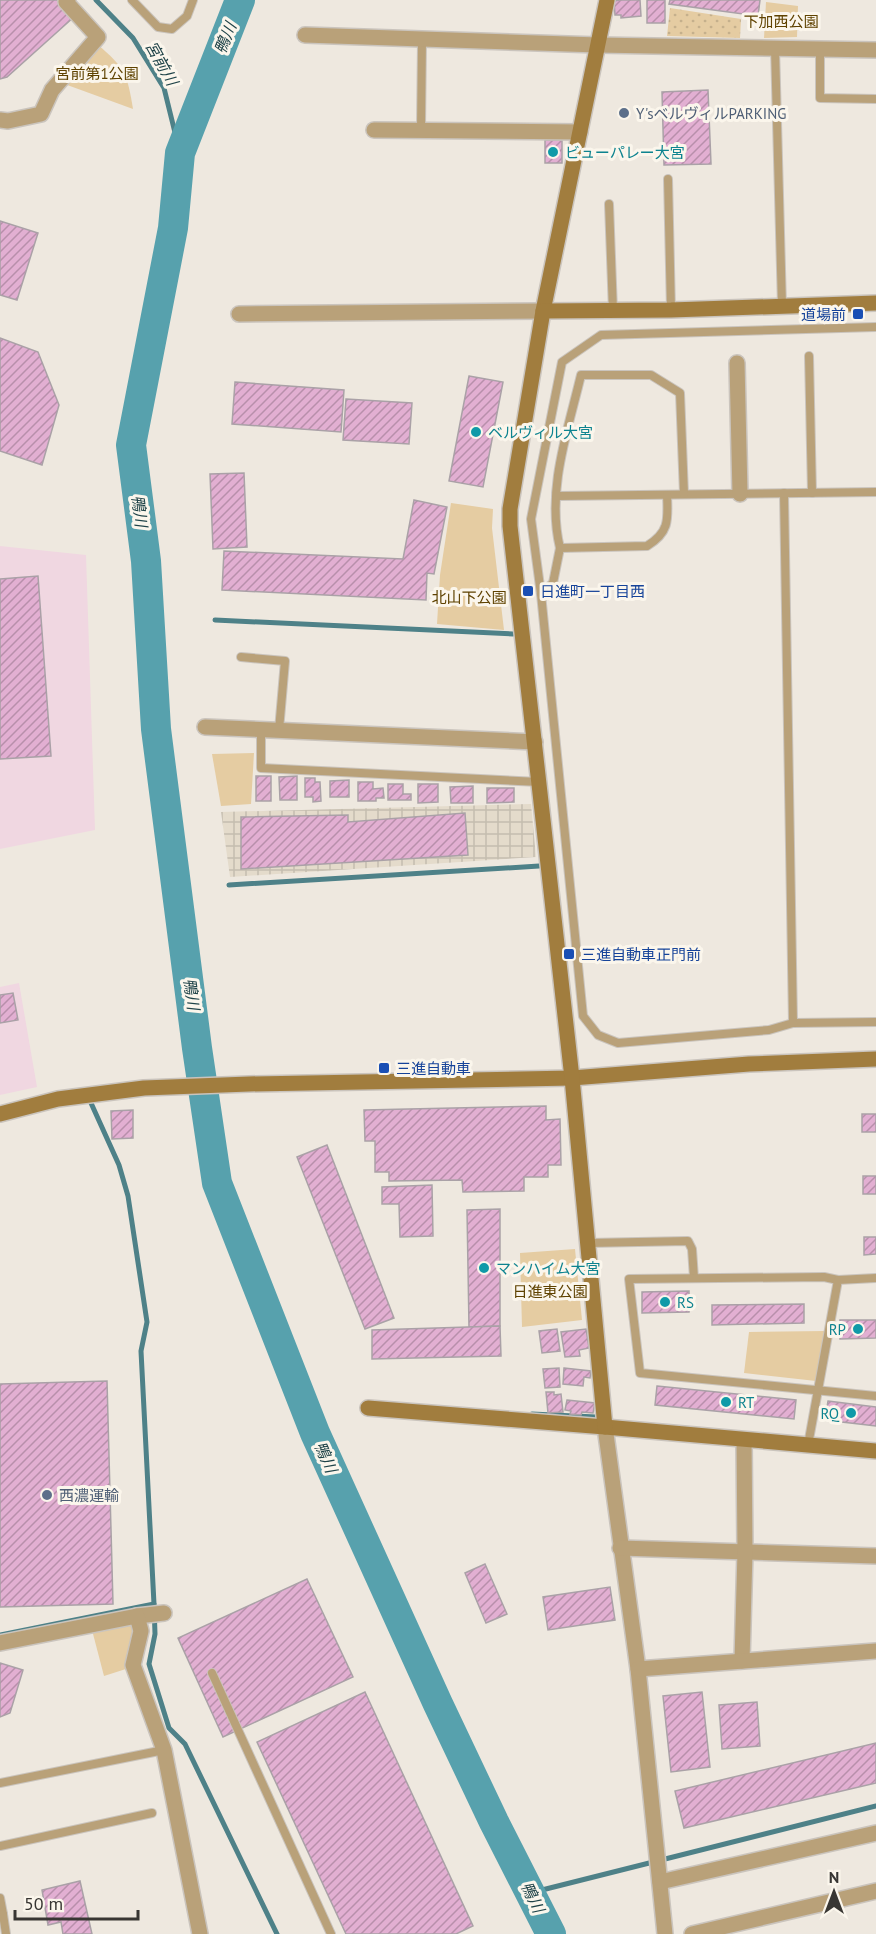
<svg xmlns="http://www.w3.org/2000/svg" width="876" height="1934" font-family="'PT Sans','Noto Sans JP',sans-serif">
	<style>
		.commercial { fill: #f0d7e1 }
		.industrial { fill: url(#industrial-grid) }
		.grass { fill: url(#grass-dots) }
		.park { fill: #e5cca2 }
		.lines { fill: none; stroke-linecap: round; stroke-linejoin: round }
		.stream { stroke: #4e8188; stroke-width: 5 }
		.river { stroke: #57a1ad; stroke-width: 30 }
		.building { fill: url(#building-hatch); stroke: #aaa1a7; stroke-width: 1.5 }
		.lane-casing { stroke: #cac4bd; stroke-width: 10 }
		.street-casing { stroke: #cac4bd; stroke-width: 18 }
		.secondary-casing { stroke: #cac4bd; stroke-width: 18 }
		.lane { stroke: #b9a179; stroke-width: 8 }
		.street { stroke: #b9a179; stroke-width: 15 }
		.secondary { stroke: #a17d3e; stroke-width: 15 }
		.service-dot { fill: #5c6f8a; stroke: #fbf6ec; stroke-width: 2 }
		.culture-dot { fill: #0f9aa8; stroke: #fbf6ec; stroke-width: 2 }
		.transit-dot { fill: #1a4fb4; stroke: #fbf6ec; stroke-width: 2 }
		.labels { text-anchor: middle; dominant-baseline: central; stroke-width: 6; stroke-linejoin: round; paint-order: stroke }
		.park-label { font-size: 15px; fill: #5f4200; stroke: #fbf6ec }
		.service-label { font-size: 15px; fill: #4e5e75; stroke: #fbf6ec; text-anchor: start }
		.culture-label { font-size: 15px; fill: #0d838f; stroke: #fbf6ec; text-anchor: start }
		.transit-label { font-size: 15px; fill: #164399; stroke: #fbf6ec; text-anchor: start }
		.water-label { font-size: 16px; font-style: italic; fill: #1f4348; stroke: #fbf6ec }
	</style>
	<defs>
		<pattern id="industrial-grid" width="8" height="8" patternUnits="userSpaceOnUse" patternTransform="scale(1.5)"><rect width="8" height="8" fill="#e4dbcb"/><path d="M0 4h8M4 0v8" fill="none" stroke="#c4bdaf"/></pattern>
		<pattern id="grass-dots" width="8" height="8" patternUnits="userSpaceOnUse" patternTransform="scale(1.5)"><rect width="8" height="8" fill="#e5cca2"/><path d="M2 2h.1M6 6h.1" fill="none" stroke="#c5b08c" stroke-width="1.8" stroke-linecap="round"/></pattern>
		<pattern id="building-hatch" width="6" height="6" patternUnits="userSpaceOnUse" patternTransform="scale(1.5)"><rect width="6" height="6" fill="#e2afd2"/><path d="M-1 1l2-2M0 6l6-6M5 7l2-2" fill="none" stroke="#b88fab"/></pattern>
	</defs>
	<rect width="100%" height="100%" fill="#eee8df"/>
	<g class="commercial">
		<path d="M0 546 86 555 95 830 0 849Z"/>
		<path d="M19 983 37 1087 0 1095V987Z"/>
	</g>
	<path class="industrial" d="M531 804 536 857 230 877 221 812Z"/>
	<path class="grass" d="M670 8 741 19 740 38 667 36Z"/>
	<g class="park">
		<path d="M766 2 798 6 797 37 764 38Z"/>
		<path d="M97 44C125 68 127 73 133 109L59 82Z"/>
		<path d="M451 503 493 509 492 528 504 630 437 624 440 575Z"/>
		<path d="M254 753 251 804 221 806 212 754Z"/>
		<path d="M575 1249 582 1320 522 1327 520 1253Z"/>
		<path d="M825 1331 816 1381 744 1373 749 1332Z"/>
		<path d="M135 1620 129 1668 104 1676 92 1630Z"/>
	</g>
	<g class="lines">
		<g class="stream">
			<path d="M96 0 133 38 164 88 180 153"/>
			<path d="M215 620 513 634"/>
			<path d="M229 885 539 866"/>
			<path d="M91 1103 119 1165 128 1196 147 1322 141 1351 154 1604"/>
			<path d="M532 1414 596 1417"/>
			<path d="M0 1635 154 1604 155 1634 149 1664 169 1728 185 1744 277 1934"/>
			<path d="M530 1893 876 1806"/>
		</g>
		<path class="river" d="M240 0 180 153 173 228 131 445 146 561 156 729 197 1048 217 1183 315 1433 438 1704 494 1822 551 1934"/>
	</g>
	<g class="building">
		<path d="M0 0H60L75 16 7 77 0 79Z"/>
		<path d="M620 0H640L641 16 621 18V15H615L614 1Z"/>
		<rect x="647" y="0" width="18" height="23"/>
		<path d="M670 0H760L758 16 669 4Z"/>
		<path d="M708 90 711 164 664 165 662 92Z"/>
		<rect x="545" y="140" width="17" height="23"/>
		<path d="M0 221 38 233 17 300 0 295Z"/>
		<path d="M0 338 38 352 59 405 42 465 0 451Z"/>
		<path d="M469 376 503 382 483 487 449 481Z"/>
		<path d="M235 382 344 390 341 432 232 424Z"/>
		<path d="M346 399 412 403 409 444 343 440Z"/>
		<path d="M244 473 247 547 213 549 210 474Z"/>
		<path d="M414 500 447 507 434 574 427 573 426 600 222 590 224 551 403 559Z"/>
		<path d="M38 576 51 756 0 759V579Z"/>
		<rect x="256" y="776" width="15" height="25"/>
		<path d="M297 776V800H280L279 777Z"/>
		<path d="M305 778H315V782H320L321 801 313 802V797H305Z"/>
		<path d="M349 780V797H330V781Z"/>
		<path d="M358 782H373V789L383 788 384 798H376V801H358Z"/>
		<path d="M388 784H403V794H411V800H388Z"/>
		<path d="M418 784H438V802L418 803Z"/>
		<path d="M473 786V803H451L450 787Z"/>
		<path d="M487 788H514V802L487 803Z"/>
		<path d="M465 813 468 855 241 869V817L348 815V822Z"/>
		<path d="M13 993 18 1020 0 1023V995Z"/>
		<path d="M546 1106V1120L560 1119 561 1165H548V1177H524V1191L463 1192 462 1180 389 1181V1172H375V1141H365L364 1110Z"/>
		<path d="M133 1110V1138L112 1139 111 1111Z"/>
		<rect x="862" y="1114" width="14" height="18"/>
		<path d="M327 1145 394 1318 365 1329 297 1157Z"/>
		<rect x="863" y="1176" width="13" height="18"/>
		<path d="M432 1185 433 1236 400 1237 399 1204H382V1187Z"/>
		<path d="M500 1209V1326L469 1327 467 1210Z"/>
		<path d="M864 1237H876V1254L864 1255Z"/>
		<path d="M689 1291V1312L642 1313V1292Z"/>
		<path d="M804 1304V1323L712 1325V1305Z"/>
		<path d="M840 1320H876V1338L840 1339Z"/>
		<path d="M500 1326 501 1356 372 1359V1330Z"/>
		<path d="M557 1329 560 1351 542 1353 539 1331Z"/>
		<path d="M586 1329 589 1348 579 1350 580 1356 565 1357 561 1332Z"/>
		<path d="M559 1368 560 1387 545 1388 543 1369Z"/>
		<path d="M564 1368 591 1371 590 1378 584 1377 583 1386 563 1384Z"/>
		<path d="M107 1381 113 1604 0 1607V1384Z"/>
		<path d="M657 1386 796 1400 794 1419 655 1405Z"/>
		<path d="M546 1392H554V1395L561 1394 563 1412 548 1413Z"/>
		<path d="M567 1400 595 1403 593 1413 582 1412 581 1415 570 1414 571 1411 565 1410Z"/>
		<path d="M828 1401 876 1407V1426L825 1420Z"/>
		<path d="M485 1564 507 1614 486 1623 465 1573Z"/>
		<path d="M307 1579 353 1677 223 1737 178 1638Z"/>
		<path d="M610 1587 615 1620 548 1630 543 1597Z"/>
		<path d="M0 1663 23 1670 10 1713 0 1717Z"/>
		<path d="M365 1692 473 1926 456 1934H346L257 1742Z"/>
		<path d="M702 1692 710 1767 671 1772 663 1696Z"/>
		<path d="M757 1702 760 1746 722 1749 719 1705Z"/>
		<path d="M876 1743V1783L684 1828 675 1791Z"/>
		<path d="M80 1881 92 1934H63L61 1922 48 1925 42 1890Z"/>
	</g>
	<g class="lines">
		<defs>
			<g id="lane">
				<path d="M132 0 158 27 172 29 187 16 193 0"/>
				<path d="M775 48 782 306"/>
				<path d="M820 49V98L876 99"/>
				<path d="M421 130 422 39"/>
				<path d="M668 179 671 310"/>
				<path d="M609 204 613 311"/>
				<path d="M809 356 812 493"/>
				<path d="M784 493 793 1023 876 1022"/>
				<path d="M557 496 876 492"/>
				<path d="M560 548C546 491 568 430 581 375H651L680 393 684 494"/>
				<path d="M541 594 553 583 560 548 647 546C670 532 668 519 667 495"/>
				<path d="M241 657 285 661 279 730"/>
				<path d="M261 729V768L539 782"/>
				<path d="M793 1023 769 1030 618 1043 598 1035 583 1016 541 594 531 519 562 362 601 335 876 327"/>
				<path d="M588 1243 688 1241 692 1249 694 1278"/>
				<path d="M838 1280 824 1277 629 1279 640 1373 876 1396"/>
				<path d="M808 1445 838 1280 876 1278"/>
				<path d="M212 1673 331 1934"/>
				<path d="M0 1783 164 1750"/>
				<path d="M0 1846 152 1813"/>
				<path d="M0 1898 3 1914"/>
				<path d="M0 1915 3 1914 6 1934"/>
			</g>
			<g id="street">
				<path d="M305 35 598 45 876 50"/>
				<path d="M0 120 8 121 41 114 52 90 98 37 66 2 68 0"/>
				<path d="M374 130 580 132"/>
				<path d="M239 314 543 311"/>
				<path d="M737 363 740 494"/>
				<path d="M205 727 535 742"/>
				<path d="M605 1427 638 1669 665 1934"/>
				<path d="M620 1548 876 1556"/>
				<path d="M137 1616 164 1613"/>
				<path d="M0 1643 137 1616 141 1631 133 1665 164 1750 200 1934"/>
				<path d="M742 1661 745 1552 744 1440"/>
				<path d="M638 1669 876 1651"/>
				<path d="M660 1882 876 1833"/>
				<path d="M692 1934 876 1891"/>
			</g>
			<g id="secondary">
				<path d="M543 311 607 0"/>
				<path d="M0 1114 58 1099 144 1088 249 1084 572 1078 749 1064 876 1059"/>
				<path d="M368 1408 605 1427 876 1451"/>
				<path d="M605 1427 572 1078 510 526V509L543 311 671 310 876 303"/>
			</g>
		</defs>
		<use href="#lane" class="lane-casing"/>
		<use href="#street" class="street-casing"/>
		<use href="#secondary" class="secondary-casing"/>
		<use href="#lane" class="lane"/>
		<use href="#street" class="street"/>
		<use href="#secondary" class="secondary"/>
	</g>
	<g class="service-dot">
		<circle cx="624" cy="113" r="6"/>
		<circle cx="47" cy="1495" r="6"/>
	</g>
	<g class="culture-dot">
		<circle cx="553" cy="152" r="6"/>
		<circle cx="476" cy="432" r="6"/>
		<circle cx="484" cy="1268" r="6"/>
		<circle cx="665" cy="1302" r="6"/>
		<circle cx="858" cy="1329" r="6"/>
		<circle cx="726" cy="1402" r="6"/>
		<circle cx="851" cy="1413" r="6"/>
	</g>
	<g class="transit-dot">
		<rect x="852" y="308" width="12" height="12" rx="3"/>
		<rect x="522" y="585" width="12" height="12" rx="3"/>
		<rect x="563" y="948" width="12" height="12" rx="3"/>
		<rect x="378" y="1062" width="12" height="12" rx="3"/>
	</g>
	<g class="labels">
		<g class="park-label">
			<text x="781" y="21">下加西公園</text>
			<text x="97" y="73">宮前第1公園</text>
			<text x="469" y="597">北山下公園</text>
			<text x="550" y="1291">日進東公園</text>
		</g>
		<g class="service-label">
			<text x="636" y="113">Y'sベルヴィルPARKING</text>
			<text x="59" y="1495">西濃運輸</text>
		</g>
		<g class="culture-label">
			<text x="565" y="152">ビューパレー大宮</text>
			<text x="488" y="432">ベルヴィル大宮</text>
			<text x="496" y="1268">マンハイム大宮</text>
			<text x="677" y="1302">RS</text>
			<text x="846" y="1329" text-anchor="end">RP</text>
			<text x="738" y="1402">RT</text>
			<text x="839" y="1413" text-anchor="end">RQ</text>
		</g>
		<g class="transit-label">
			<text x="846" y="314" text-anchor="end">道場前</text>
			<text x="540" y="591">日進町一丁目西</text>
			<text x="581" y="954">三進自動車正門前</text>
			<text x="396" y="1068">三進自動車</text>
		</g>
		<g class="water-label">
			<text transform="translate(225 38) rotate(-68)">鴨川</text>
			<text transform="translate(162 63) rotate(61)">宮前川</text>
			<text transform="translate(140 511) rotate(83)">鴨川</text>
			<text transform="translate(192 994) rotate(82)">鴨川</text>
			<text transform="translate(326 1457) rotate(66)">鴨川</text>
			<text transform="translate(533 1897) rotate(64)">鴨川</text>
		</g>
	</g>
	<g transform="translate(834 1892)" stroke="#fbf6ec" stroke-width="4.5" paint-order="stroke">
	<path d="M0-4.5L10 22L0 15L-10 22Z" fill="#383633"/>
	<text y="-9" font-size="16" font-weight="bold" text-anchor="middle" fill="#383633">N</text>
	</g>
	<path d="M15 1910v9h123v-9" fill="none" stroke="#383633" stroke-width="3"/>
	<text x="24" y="1910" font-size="18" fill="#383633" stroke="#fbf6ec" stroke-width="4.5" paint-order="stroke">50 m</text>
</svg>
